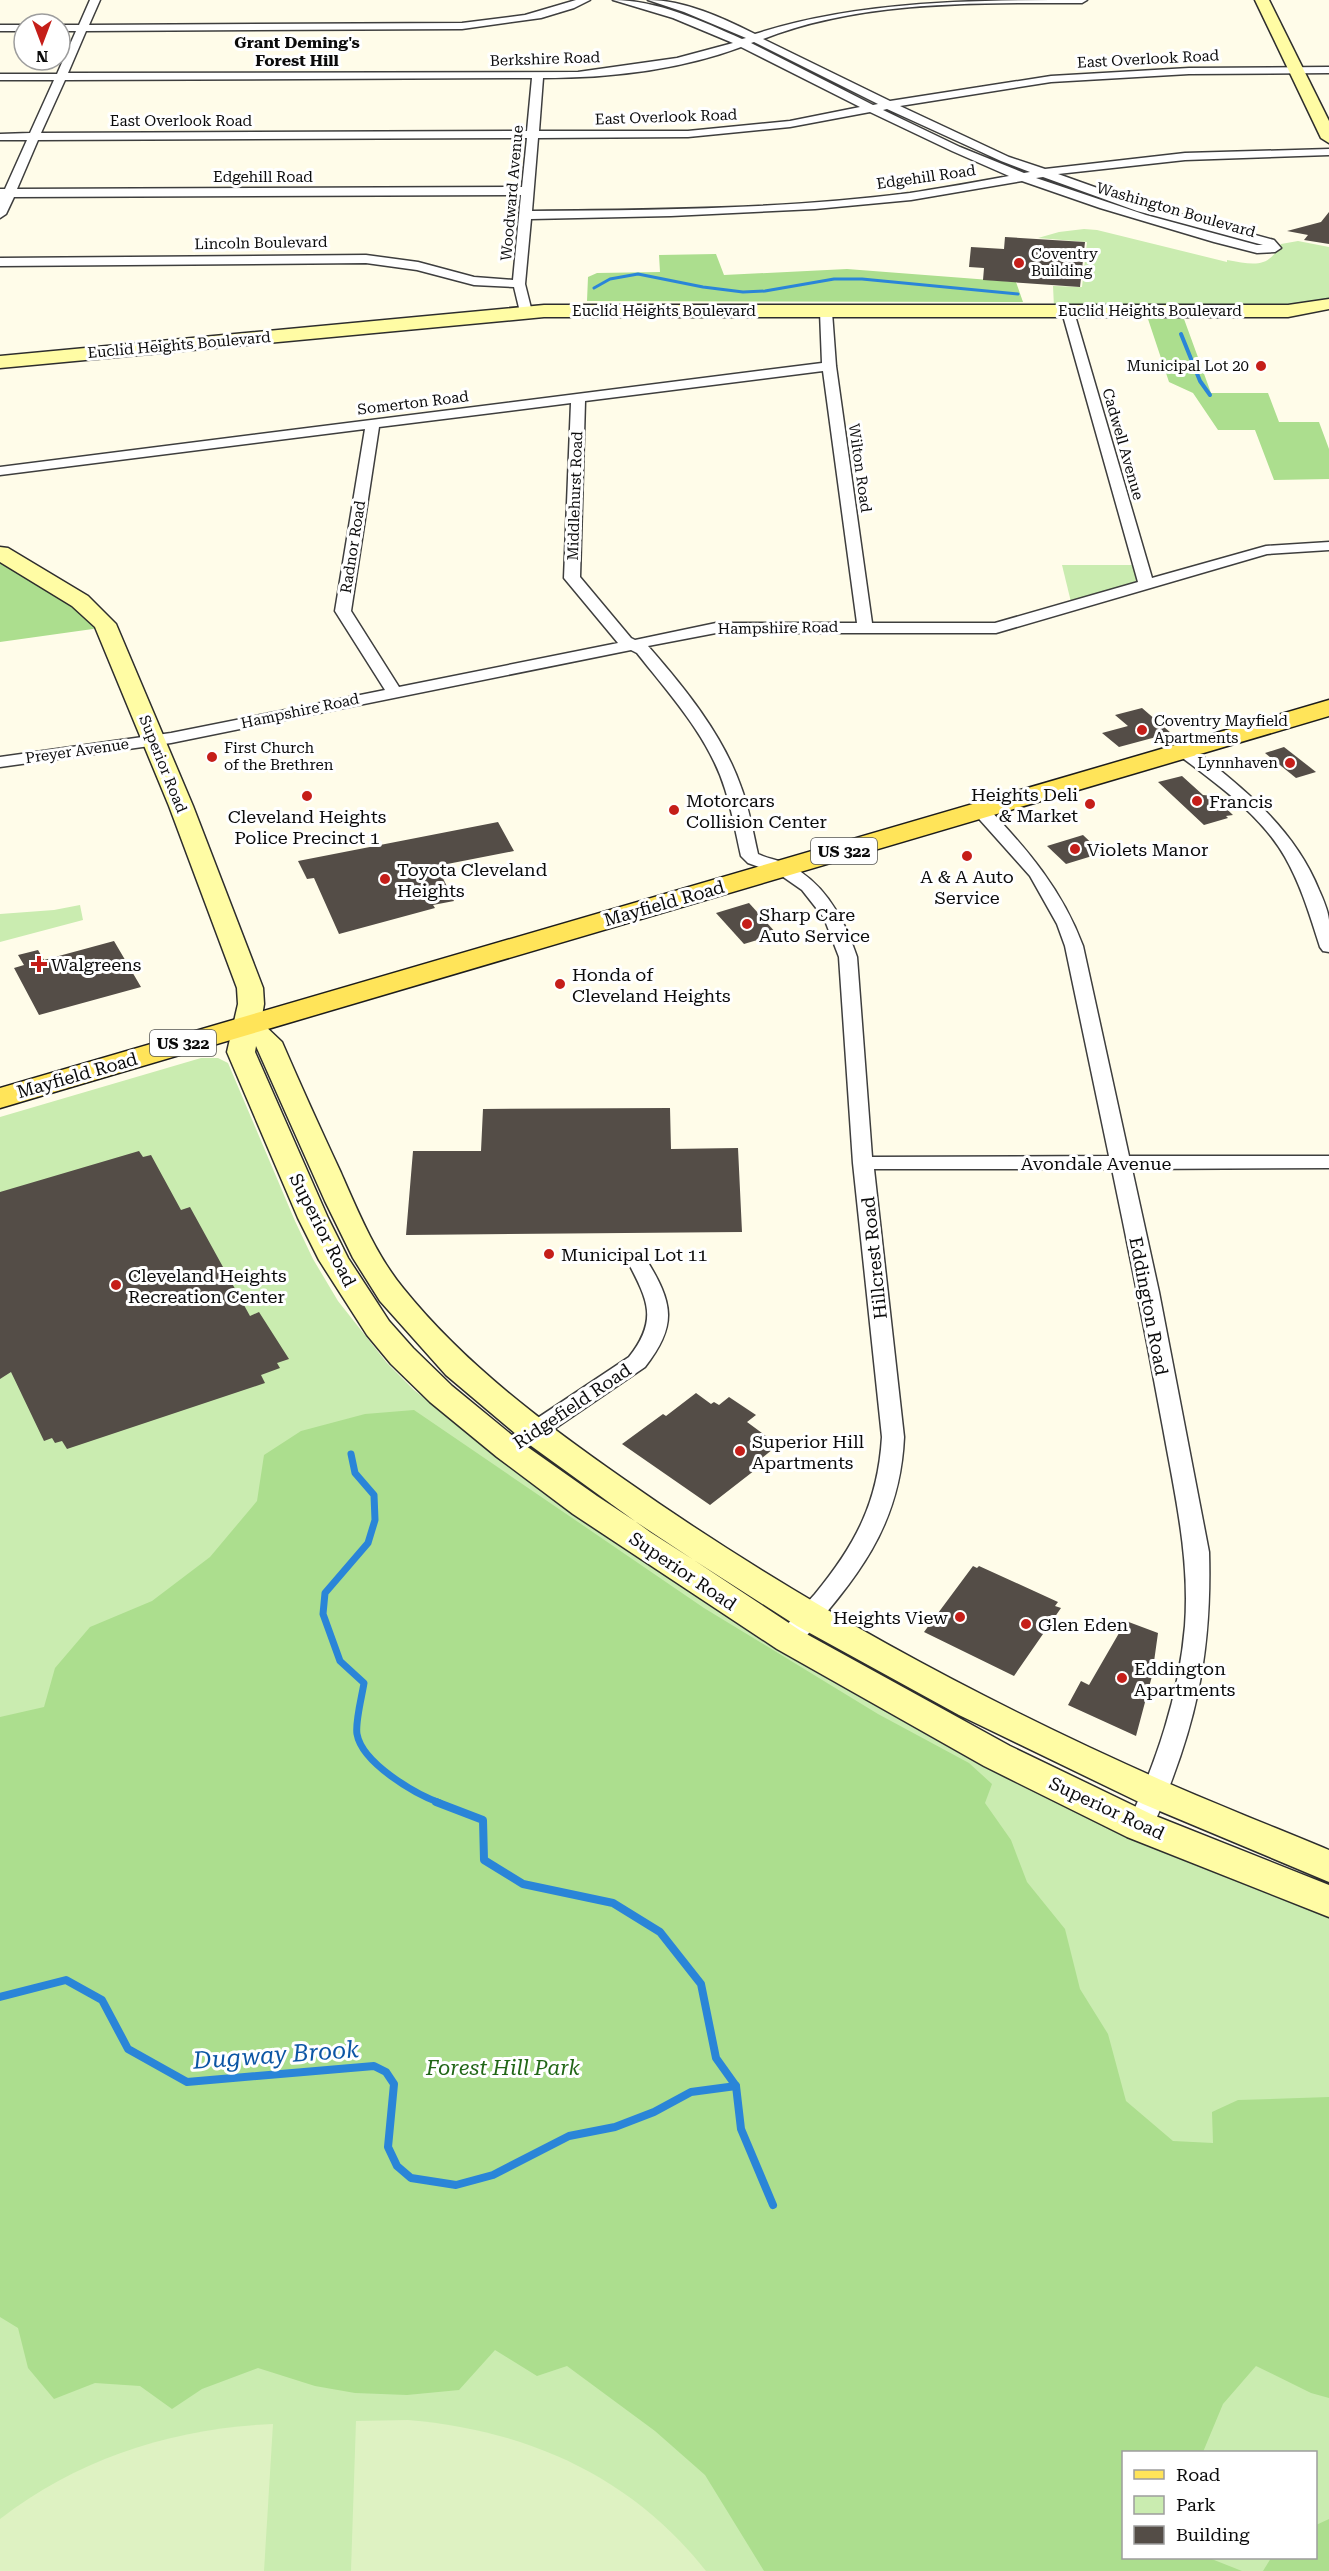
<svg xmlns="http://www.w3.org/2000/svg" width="1329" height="2571" font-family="'Roboto Serif',serif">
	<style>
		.green { fill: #caecb0; fill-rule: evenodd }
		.forest { fill: #acde8e }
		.pitch { fill: #def2c2 }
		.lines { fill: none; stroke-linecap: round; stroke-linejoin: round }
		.stream-far3 { stroke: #2a85d8; stroke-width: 3 }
		.stream-far2 { stroke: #2a85d8; stroke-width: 4 }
		.stream-far1 { stroke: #2a85d8; stroke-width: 7 }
		.stream { stroke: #2a85d8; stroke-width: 8 }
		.building { fill: #544d47 }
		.street-casing { stroke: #3e3e3e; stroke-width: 3 }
		.secondary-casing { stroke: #2d2d2d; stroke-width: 3 }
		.primary-casing { stroke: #1c1c1c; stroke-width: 3 }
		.street { fill: #fff; fill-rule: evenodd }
		.secondary { fill: #fffca4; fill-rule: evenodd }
		.primary { fill: #ffe459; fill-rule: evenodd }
		.poi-dot { fill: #c51e19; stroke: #fff; stroke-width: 2 }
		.labels { text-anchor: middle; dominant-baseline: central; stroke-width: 6; stroke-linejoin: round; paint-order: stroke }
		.far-street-label { font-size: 15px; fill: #0b0b0b; stroke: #fff }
		.far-poi-label { font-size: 15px; fill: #0b0b0b; stroke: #fff; text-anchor: start }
		.far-neighbourhood-label { font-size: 16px; font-weight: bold; fill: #0b0b0b; stroke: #fff }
		.shield { fill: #fff; stroke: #545454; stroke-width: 1.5 }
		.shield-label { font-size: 16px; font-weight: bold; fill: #0b0b0b }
		.poi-label { font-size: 18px; fill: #0b0b0b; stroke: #fff; text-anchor: start }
		.street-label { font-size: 18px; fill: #0b0b0b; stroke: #fff }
		.near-park-label { font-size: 21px; font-style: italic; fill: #226717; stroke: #fff }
		.near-water-label { font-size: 24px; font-style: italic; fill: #0c56a5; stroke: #fff }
	</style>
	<rect width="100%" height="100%" fill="#fffce9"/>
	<g class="green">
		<path d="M1084 229 1097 230 1227 262V260C1252 264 1267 270 1281 244L1298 241 1329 247V298L1303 305 1054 307 1053 286 1082 287 1087 242 1038 238 1059 232Z"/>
		<path d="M1062 565H1133L1137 580 1130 585 1071 602Z"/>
		<path d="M80 905 83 920 0 942V914L54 910Z"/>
		<path d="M201 1058H218L228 1063 295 1221 313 1259 338 1301 387 1363 414 1390 499 1458 634 1556 876 1705 985 1766 1134 1837 1329 1918V2571H0V1117ZM1124 2452H1316V2558H1124Z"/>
	</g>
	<g class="forest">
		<path d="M716 254 724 275 847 269 1016 282 1023 302 587 301 588 277 597 273 660 272 659 255Z"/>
		<path d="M1148 319H1184L1211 393H1268L1279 422H1319L1329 449V479L1274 480 1255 430H1218L1193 393 1169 382Z"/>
		<path d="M0 553 107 627 0 642Z"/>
		<path d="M414 1410 704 1608 878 1714 969 1763 992 1784 985 1803 1011 1840 1027 1882 1065 1929 1080 1989 1108 2034 1126 2101 1173 2141 1213 2143 1212 2112 1238 2100 1329 2097V2398L1311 2393 1256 2366 1223 2404 1203 2452H1124V2558H1209L1242 2571H764L705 2475 655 2431 567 2366 537 2376 495 2350 459 2390 407 2395 355 2393 315 2386 258 2368 202 2389 172 2409 140 2386 95 2383 54 2399 28 2368 18 2328 0 2317V1717L44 1707 55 1668 90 1627 152 1601 210 1557 257 1501 264 1455 301 1431 365 1414Z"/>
		<path d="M1329 2519V2571H1263L1271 2558H1316V2525Z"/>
	</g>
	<g class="pitch">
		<path d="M408 2420C527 2430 631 2476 706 2571H351L356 2421Z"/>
		<path d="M273 2424 264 2571H0V2519C79 2458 173 2428 273 2424Z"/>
	</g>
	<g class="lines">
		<path class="stream-far3" d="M594 288 610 279 638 274 703 287 743 292 765 291 834 279H862L1018 294"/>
		<path class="stream-far2" d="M1181 334 1200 381 1210 395"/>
		<path class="stream-far1" d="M351 1454 355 1473 374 1495 375 1520 368 1543 325 1593 323 1614 340 1661 364 1683C362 1696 355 1722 357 1734 362 1763 415 1794 440 1803"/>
		<g class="stream">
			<path d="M436 1802 483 1820 484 1860 523 1884 613 1903 660 1932 701 1984 716 2058 736 2086 741 2129 773 2205"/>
			<path d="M0 1997 66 1980 102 2000 128 2049 187 2082 374 2066 386 2072 394 2084 388 2147 397 2166 411 2178 456 2185 493 2175 569 2136 615 2127 654 2112 691 2092 736 2086"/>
		</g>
	</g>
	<g class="building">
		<path d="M1329 212V244L1304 240 1308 235 1287 231 1321 222Z"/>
		<path d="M1005 237 1085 242 1080 287 983 280 984 268 969 267 971 247 1004 249Z"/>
		<path d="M1142 708 1171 733 1119 747 1102 733 1128 726 1115 715Z"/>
		<path d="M1284 747 1316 772 1296 778 1265 753Z"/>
		<path d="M1182 776 1203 795 1213 796 1233 815 1226 816 1228 818 1204 825 1158 782Z"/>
		<path d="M498 822 514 851 437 866 454 901 433 905 435 908 339 934 314 878 307 879 298 861Z"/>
		<path d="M1083 835 1102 853 1066 864 1047 846Z"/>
		<path d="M749 903 777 934 744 944 716 913Z"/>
		<path d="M114 941 141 987 39 1015 14 968 24 965 18 955 38 950 44 960Z"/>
		<path d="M670 1108 671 1149 738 1148 742 1232 406 1235 413 1151H481L483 1109Z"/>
		<path d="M139 1151 143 1157 151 1155 181 1210 190 1207 250 1316 259 1312 289 1359 277 1363 280 1368 261 1375 265 1383 67 1449 62 1441 55 1443 52 1438 44 1441 11 1372 0 1379V1192Z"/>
		<path d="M696 1393 711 1404 714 1402 719 1405 729 1397 756 1415 747 1422 778 1445 751 1467 755 1470 710 1505 622 1444 663 1414 666 1416Z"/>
		<path d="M973 1566 977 1568 979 1566 1058 1602 1055 1606 1061 1608 1014 1676 924 1632Z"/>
		<path d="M1126 1621 1158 1633 1152 1676 1136 1736 1068 1705 1081 1681 1089 1685Z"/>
	</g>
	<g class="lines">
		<defs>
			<g id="street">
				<path d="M90 0H100L89 25 462 23 525 15 576 0H590L574 8 541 18 462 29 86 31 68 73 578 72 677 58 733 43 673 18 613 0C657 0 702 21 742 39L746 38 684 12 648 0C684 0 723 18 755 34 861 0 976 0 1087 0L1082 3C976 3 863 0 763 39L890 101 1051 76 1189 68 1329 67V73L1189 74 1051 82 900 106 1009 157 1045 169 1185 153 1329 149V155L1185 160 1058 174 1145 205 1274 240 1281 248 1275 252 1257 253 1214 242 1100 208 1022 181 911 200 815 209 671 216 531 219 525 284 532 312 526 316 520 312 514 287 474 285 417 270 366 263 0 266V258L366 255 418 262 474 277 513 280 521 195 14 197 6 214 0 218V189H5L27 140H0V134L30 133 54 80H0V74H57L76 31H60V25H79ZM754 42 878 104 873 105 751 43ZM741 47 860 107 790 121 688 131H539L543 78C609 78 679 70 741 47ZM532 78 527 131 41 133 65 80ZM887 109 1001 161 1030 172 1024 173 960 147 883 110ZM870 112 952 151 1009 176C976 182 943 188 910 193 785 209 658 210 532 211L538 138 688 137 790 127ZM527 138 522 187 17 189 38 140ZM1043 177 1137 211 1263 245H1257L1146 215 1036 178Z"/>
				<rect x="0" y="25" width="24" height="6"/>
				<path d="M826 308 832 312 836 366 872 623H995L1138 582 1062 312 1068 308 1074 312 1152 578 1266 546 1329 542V550L1267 554 996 633H716L648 646C684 687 723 735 741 787 749 808 753 832 758 854 768 859 779 860 789 865 825 883 845 920 857 957L872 1157 1109 1156 1065 946 1057 924 1030 876 972 811 975 807H987C1028 850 1062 890 1083 946L1129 1156H1329V1168L1132 1169 1159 1292 1209 1552C1212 1656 1195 1731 1153 1826L1149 1833 1140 1837 1131 1833 1127 1826C1156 1762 1179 1697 1185 1626 1190 1558 1175 1495 1163 1428 1147 1341 1130 1255 1112 1169H874L904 1437C900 1529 855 1580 797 1647L789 1649 781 1647 777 1640C786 1623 802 1609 815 1594 856 1544 878 1502 882 1437L853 1163 839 957 824 918 802 890 779 874 748 863 741 856C736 834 732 811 725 789 709 737 670 695 637 653L631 650 171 743 0 767V757L171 733 385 690 335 611 365 429 0 475V467L822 363 820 312ZM823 371 857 623H716L635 640 631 638 580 577 585 401ZM571 403 564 578 618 643 399 687 351 611 379 427Z"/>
				<path d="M1186 747 1192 748C1243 788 1294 828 1319 890 1323 899 1328 910 1329 920 1329 931 1329 942 1329 952L1323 951 1320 947C1310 916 1301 885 1285 857 1261 815 1218 785 1180 756L1178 752 1180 748Z"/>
				<path d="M639 1257 646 1259C673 1303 678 1325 645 1367L516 1455 508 1457 500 1455 497 1449 500 1443 629 1357C658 1320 648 1301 629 1264L632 1259Z"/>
			</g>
			<g id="secondary">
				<path d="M1255 0H1269L1329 121V143L1321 138Z"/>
				<path d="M1329 299V309L1288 317H544L0 368V356L544 305H1288Z"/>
				<path d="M0 547 8 548 88 596 116 624 193 806 263 988 264 1004 261 1022 282 1042C301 1086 321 1130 341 1173 358 1212 376 1255 403 1288 465 1365 545 1424 625 1480 794 1599 981 1701 1170 1784 1223 1807 1276 1828 1329 1850V1882L1143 1804 959 1715 797 1626 650 1532 523 1440 446 1375 380 1301 353 1258 325 1201 256 1046 255 1052 328 1218 348 1258 389 1321 413 1348 452 1386 519 1441 597 1496 801 1631 1010 1746 1153 1815 1329 1885V1917L1127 1837 984 1766 777 1649 573 1514 497 1457 430 1402 391 1364 367 1335 319 1260 298 1218 227 1052 238 1004 237 988 169 806 95 627 72 606 0 562Z"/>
			</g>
			<path id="primary" d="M1329 700V716L0 1108V1088Z"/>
		</defs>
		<use href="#street" class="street-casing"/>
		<use href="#secondary" class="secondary-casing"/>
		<use href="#primary" class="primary-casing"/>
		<use href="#street" class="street"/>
		<use href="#secondary" class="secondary"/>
		<use href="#primary" class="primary"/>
	</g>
	<g class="poi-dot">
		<circle cx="1019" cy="263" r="6"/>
		<circle cx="1261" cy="366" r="6"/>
		<circle cx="1142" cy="730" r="6"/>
		<circle cx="212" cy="757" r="6"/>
		<circle cx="1290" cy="763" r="6"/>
		<circle cx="307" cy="796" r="6"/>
		<circle cx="1197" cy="801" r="6"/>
		<circle cx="1090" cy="804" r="6"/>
		<circle cx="674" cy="810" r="6"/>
		<circle cx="1075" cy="849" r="6"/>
		<circle cx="967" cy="856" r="6"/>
		<circle cx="385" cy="879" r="6"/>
		<circle cx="747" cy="924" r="6"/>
		<path d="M36 955h6v6h6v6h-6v6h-6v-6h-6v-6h6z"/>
		<circle cx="560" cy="984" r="6"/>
		<circle cx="549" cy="1254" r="6"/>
		<circle cx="116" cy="1285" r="6"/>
		<circle cx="740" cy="1451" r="6"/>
		<circle cx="960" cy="1617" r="6"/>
		<circle cx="1026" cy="1624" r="6"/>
		<circle cx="1122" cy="1678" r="6"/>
	</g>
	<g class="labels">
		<g class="far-street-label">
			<text transform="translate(545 59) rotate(-2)">Berkshire Road</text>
			<text transform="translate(1148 59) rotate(-3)">East Overlook Road</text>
			<text transform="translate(666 117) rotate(-2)">East Overlook Road</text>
			<text x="181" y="121">East Overlook Road</text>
			<text x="263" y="177">Edgehill Road</text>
			<text transform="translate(926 177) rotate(-8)">Edgehill Road</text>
			<text transform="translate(512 193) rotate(-85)">Woodward Avenue</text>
			<text transform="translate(1176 210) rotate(16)">Washington Boulevard</text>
			<text transform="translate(261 243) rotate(-1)">Lincoln Boulevard</text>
			<text x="664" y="311">Euclid Heights Boulevard</text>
			<text x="1150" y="311">Euclid Heights Boulevard</text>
			<text transform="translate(179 345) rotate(-5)">Euclid Heights Boulevard</text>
			<text transform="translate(413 403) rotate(-7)">Somerton Road</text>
			<text transform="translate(1123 444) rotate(74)">Cadwell Avenue</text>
			<text transform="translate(860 468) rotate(82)">Wilton Road</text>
			<text transform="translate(575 496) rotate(-88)">Middlehurst Road</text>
			<text transform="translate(353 547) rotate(-81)">Radnor Road</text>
			<text transform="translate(778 628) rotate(-1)">Hampshire Road</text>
			<text transform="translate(300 711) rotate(-12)">Hampshire Road</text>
			<text transform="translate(77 751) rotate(-8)">Preyer Avenue</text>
			<text transform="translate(163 764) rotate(68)">Superior Road</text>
		</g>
		<g class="far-poi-label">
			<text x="1031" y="254">Coventry<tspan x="1031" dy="17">Building</tspan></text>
			<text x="1249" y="366" text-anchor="end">Municipal Lot 20</text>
			<text x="1154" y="721">Coventry Mayfield<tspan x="1154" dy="17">Apartments</tspan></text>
			<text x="224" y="748">First Church<tspan x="224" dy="17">of the Brethren</tspan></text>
			<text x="1278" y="763" text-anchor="end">Lynnhaven</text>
		</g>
		<g class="far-neighbourhood-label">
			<text x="297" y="42">Grant Deming's<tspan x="297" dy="18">Forest Hill</tspan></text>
		</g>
		<g class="shield">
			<rect x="811" y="838" width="66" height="26" rx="4.5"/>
			<rect x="150" y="1030" width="66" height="26" rx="4.5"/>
		</g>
		<g class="shield-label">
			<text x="844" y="851">US 322</text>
			<text x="183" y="1043">US 322</text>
		</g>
		<g class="poi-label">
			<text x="1078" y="794" text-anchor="end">Heights Deli<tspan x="1078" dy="21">&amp; Market</tspan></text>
			<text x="686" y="800">Motorcars<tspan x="686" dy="21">Collision Center</tspan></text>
			<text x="1209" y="801">Francis</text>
			<text x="307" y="816" text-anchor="middle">Cleveland Heights<tspan x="307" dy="21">Police Precinct 1</tspan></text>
			<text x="1087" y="849">Violets Manor</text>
			<text x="397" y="869">Toyota Cleveland<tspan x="397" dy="21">Heights</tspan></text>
			<text x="967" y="876" text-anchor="middle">A &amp; A Auto<tspan x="967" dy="21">Service</tspan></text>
			<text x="759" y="914">Sharp Care<tspan x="759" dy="21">Auto Service</tspan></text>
			<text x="51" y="964">Walgreens</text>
			<text x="572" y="974">Honda of<tspan x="572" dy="21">Cleveland Heights</tspan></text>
			<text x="561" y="1254">Municipal Lot 11</text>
			<text x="128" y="1275">Cleveland Heights<tspan x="128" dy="21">Recreation Center</tspan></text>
			<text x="752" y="1441">Superior Hill<tspan x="752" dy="21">Apartments</tspan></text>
			<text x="948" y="1617" text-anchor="end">Heights View</text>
			<text x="1038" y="1624">Glen Eden</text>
			<text x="1134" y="1668">Eddington<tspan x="1134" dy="21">Apartments</tspan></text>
		</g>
		<g class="street-label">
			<text transform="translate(664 903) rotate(-16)">Mayfield Road</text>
			<text transform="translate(77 1075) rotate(-16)">Mayfield Road</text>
			<text x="1096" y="1163">Avondale Avenue</text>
			<text transform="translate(323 1230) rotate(63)">Superior Road</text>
			<text transform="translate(874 1258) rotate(-96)">Hillcrest Road</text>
			<text transform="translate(1149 1306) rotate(79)">Eddington Road</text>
			<text transform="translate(572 1406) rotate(-34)">Ridgefield Road</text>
			<text transform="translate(683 1571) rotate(34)">Superior Road</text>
			<text transform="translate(1107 1808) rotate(25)">Superior Road</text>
		</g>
		<g class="near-park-label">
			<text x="503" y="2068">Forest Hill Park</text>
		</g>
		<g class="near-water-label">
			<text transform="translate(276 2055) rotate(-4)">Dugway Brook</text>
		</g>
	</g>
	<rect x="1122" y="2451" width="195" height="108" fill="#ffffff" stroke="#9d9d9d" stroke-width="1.5"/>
	<rect x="1134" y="2470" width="30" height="9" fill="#ffe459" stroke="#9d9d9d" stroke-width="1.5"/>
	<text x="1176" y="2481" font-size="18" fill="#0b0b0b">Road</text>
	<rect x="1134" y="2496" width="30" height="18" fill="#caecb0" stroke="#9d9d9d" stroke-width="1.5"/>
	<text x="1176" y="2511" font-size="18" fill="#0b0b0b">Park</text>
	<rect x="1134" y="2526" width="30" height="18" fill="#544d47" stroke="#9d9d9d" stroke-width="1.5"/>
	<text x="1176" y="2541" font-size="18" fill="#0b0b0b">Building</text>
	<g transform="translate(42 42) rotate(180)"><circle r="28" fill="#ffffff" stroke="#9d9d9d" stroke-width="1.5"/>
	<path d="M0-4.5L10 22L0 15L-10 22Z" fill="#c51e19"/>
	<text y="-9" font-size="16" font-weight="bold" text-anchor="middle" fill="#0b0b0b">N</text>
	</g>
</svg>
